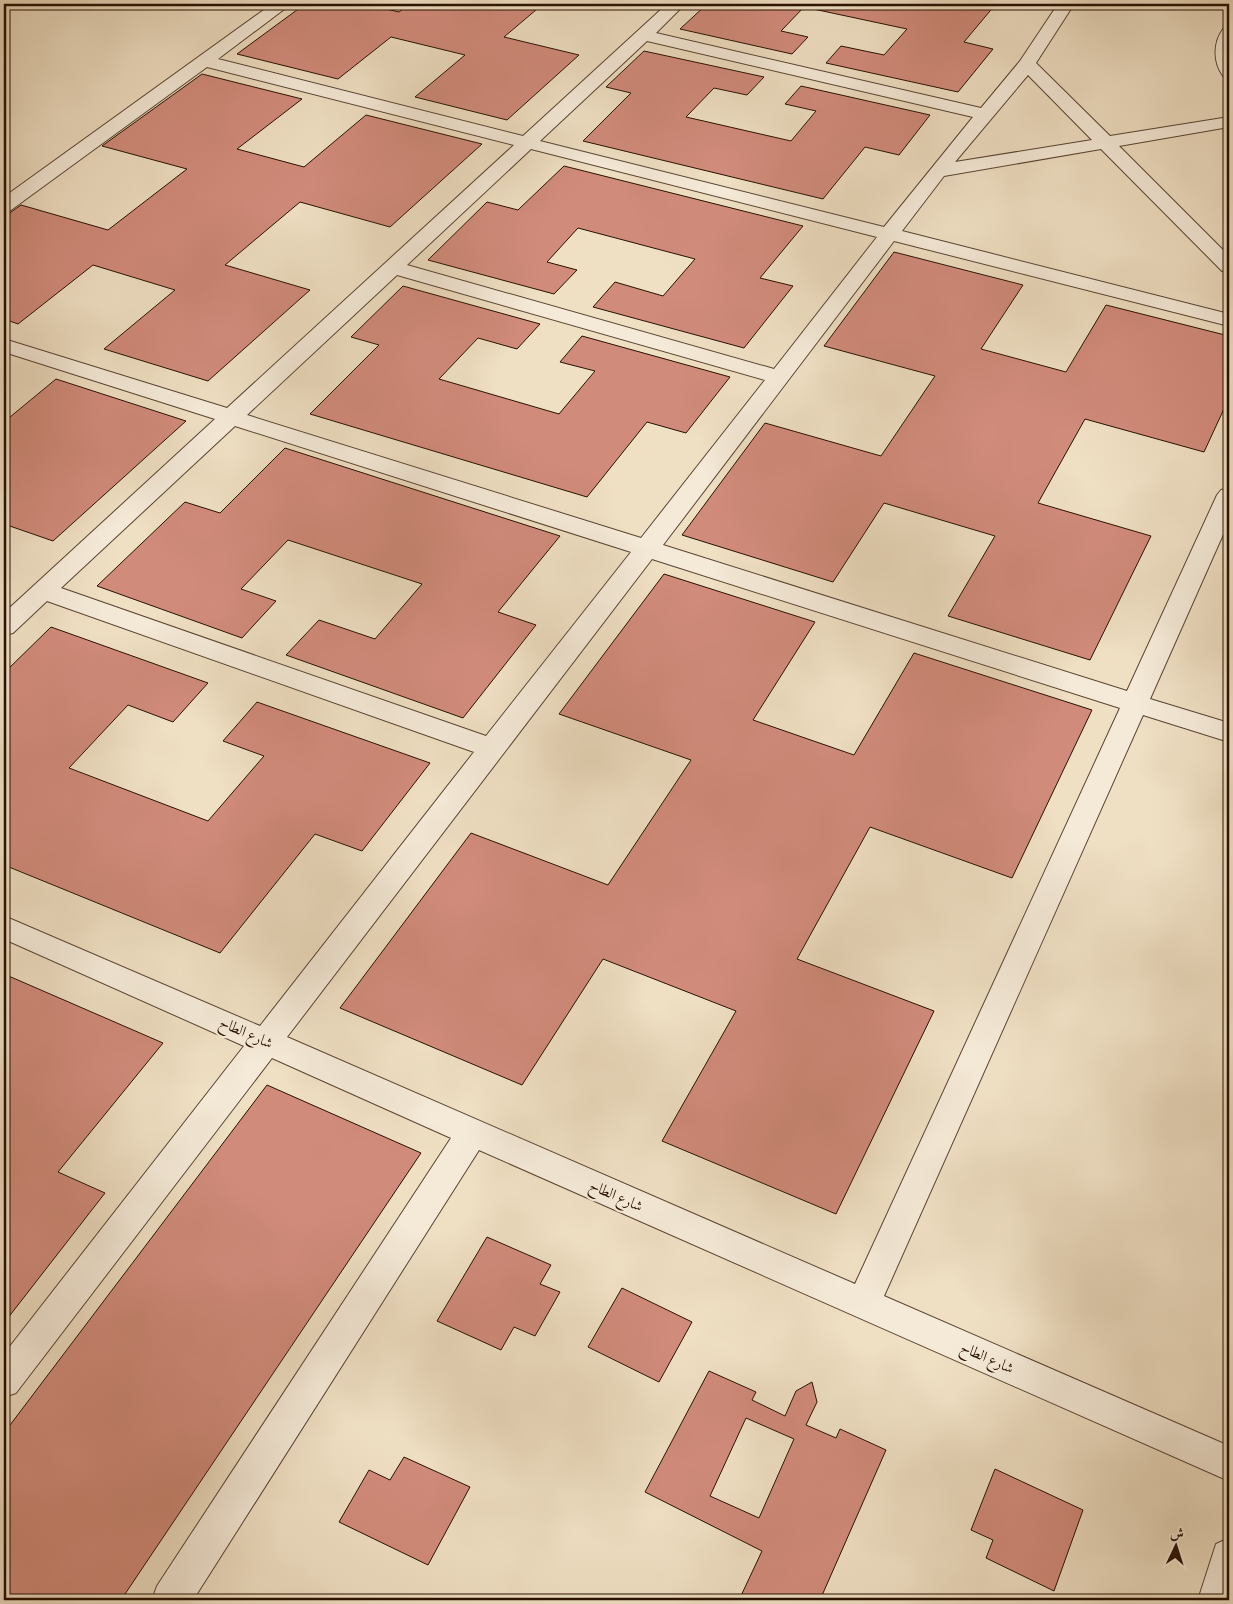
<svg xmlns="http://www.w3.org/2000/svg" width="1233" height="1604" font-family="'Libre Bodoni',Amiri,serif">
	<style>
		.building { fill: #d18b7b; stroke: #281101; fill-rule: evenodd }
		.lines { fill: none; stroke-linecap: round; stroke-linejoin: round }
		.street-casing { stroke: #5a4432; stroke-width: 2 }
		.street { fill: #f5ead8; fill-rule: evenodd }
		.labels { text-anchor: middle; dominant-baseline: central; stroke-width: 4.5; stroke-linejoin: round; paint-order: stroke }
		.street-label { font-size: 15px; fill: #281101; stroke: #f5ead8 }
	</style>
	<rect width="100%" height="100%" fill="#efdfc3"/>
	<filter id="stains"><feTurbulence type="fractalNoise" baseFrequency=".004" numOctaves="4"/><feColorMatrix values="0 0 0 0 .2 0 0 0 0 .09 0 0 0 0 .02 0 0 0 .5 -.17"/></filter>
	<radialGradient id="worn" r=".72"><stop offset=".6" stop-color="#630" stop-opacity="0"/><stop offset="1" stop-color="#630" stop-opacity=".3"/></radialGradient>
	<g class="building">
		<path d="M305 4H365L399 12 409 4H543L504 37 579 55 507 120 415 97 465 55 391 37 338 79 237 54Z"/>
		<path d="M614 4H644L639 9Z"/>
		<path d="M707 4H990L995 5 964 42 993 49 958 92 826 63 841 46 884 55 907 29 804 7 781 31 808 37 792 54 680 29Z"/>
		<path d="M644 51 764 77 747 95 714 88 686 117 791 141 816 111 785 104 801 86 930 115 899 155 865 147 823 199 583 141 631 93 606 87Z"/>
		<path d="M202 74 302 99 237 149 304 167 366 115 482 144 390 227 300 202 225 265 310 290 208 381 104 349 175 290 93 265 18 324 4 319V217L21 205 108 230 187 169 102 146Z"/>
		<path d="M564 166 803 226 760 278 793 286 744 348 593 307 615 282 663 296 695 259 578 228 547 262 577 270 554 294 428 260 487 202 518 210Z"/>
		<path d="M894 252 1023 285 981 349 1066 372 1106 305 1229 336V398L1204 452 1085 419 1038 503 1151 536 1090 660 948 616 995 536 884 503 833 582 682 535 765 423 881 456 935 376 824 346Z"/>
		<path d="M403 286 540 324 517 349 478 338 439 379 559 414 595 371 560 362 582 336 730 377 686 433 647 422 587 497 310 414 379 345 351 337Z"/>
		<path d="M56 379 186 421 53 541 4 524V422Z"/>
		<path d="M285 448 560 536 498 612 536 625 463 718 286 655 319 620 375 639 422 584 288 540 241 589 276 601 242 638 97 586 185 502 220 513Z"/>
		<path d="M664 574 815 622 753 720 854 755 914 653 1092 710 1012 878 870 827 797 959 934 1011 836 1214 662 1141 736 1011 603 959 522 1085 340 1008 471 833 608 885 691 760 559 714Z"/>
		<path d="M51 627 208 683 173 722 128 705 69 768 208 821 264 756 223 741 257 702 430 763 362 851 315 834 220 953 4 865V673Z"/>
		<path d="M4 974 163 1043 58 1172 105 1193 4 1323Z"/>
		<path d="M267 1085 421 1153 121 1600H4V1433Z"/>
		<path d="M487 1237 551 1265 540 1284 560 1292 535 1336 514 1327 501 1350 437 1321Z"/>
		<path d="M622 1288 692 1322 659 1382 588 1347Z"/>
		<path d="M709 1371 756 1392 752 1400 785 1416 796 1391 812 1382 817 1402 806 1425 836 1438 840 1429 886 1450 820 1600H739L762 1551 645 1492ZM746 1418 794 1439 759 1518 710 1496Z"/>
		<path d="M404 1457 470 1487 428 1565 339 1522 369 1470 390 1480Z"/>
		<path d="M995 1469 1083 1510 1054 1591 986 1558 993 1540 971 1530Z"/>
	</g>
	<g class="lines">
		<defs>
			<g id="street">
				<path d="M272 4H291L218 59 523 136 667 4H685L656 33 981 108 1020 61 1058 4H1074L1036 63 1110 136 1229 117V127L1119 146 1229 256V273L1222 271 1101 149 944 176 902 231 1229 314V326L894 241 663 545 1127 691 1217 495 1221 490 1229 488V521L1150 699 1229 723V742L1143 715 884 1296 1229 1446V1481L479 1150 193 1600H152L157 1586 451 1138 272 1058 16 1393 4 1397V1354L244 1046 4 939V916L260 1026 474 752 47 601 13 633 4 635V613L215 419 4 352V339L227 408 514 145 207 67 11 210 4 212V197ZM647 41 973 117 884 227 540 141ZM1028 75 1092 140 955 162ZM531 149 877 237 774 369 407 265ZM397 275 765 380 641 538 247 415ZM235 426 631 552 486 736 61 588ZM652 559 1120 708 855 1284 287 1037Z"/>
				<path d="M1229 28V77L1223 76C1213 62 1213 43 1223 29Z"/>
				<path d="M1229 1538V1600H1198L1216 1544Z"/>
			</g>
		</defs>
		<use href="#street" class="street-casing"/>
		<use href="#street" class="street"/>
	</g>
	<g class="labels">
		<g class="street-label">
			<text transform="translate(246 1033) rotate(24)">شارع الطاح</text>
			<text transform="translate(616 1196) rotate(24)">شارع الطاح</text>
			<text transform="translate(987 1358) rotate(24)">شارع الطاح</text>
		</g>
	</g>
	<rect width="1233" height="1604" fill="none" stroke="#efdfc3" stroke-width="20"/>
	<rect x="5" y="5" width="1223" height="1594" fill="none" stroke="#281101" stroke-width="2.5"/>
	<rect x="10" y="10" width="1213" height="1584" fill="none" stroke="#281101"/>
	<g transform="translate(1176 1546) rotate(4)" stroke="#f5ead8" stroke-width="4" paint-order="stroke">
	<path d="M0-4L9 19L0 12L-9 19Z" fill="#281101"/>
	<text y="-8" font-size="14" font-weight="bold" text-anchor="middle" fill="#281101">ش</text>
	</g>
	<rect width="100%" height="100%" filter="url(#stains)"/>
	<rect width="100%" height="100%" fill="url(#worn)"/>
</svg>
